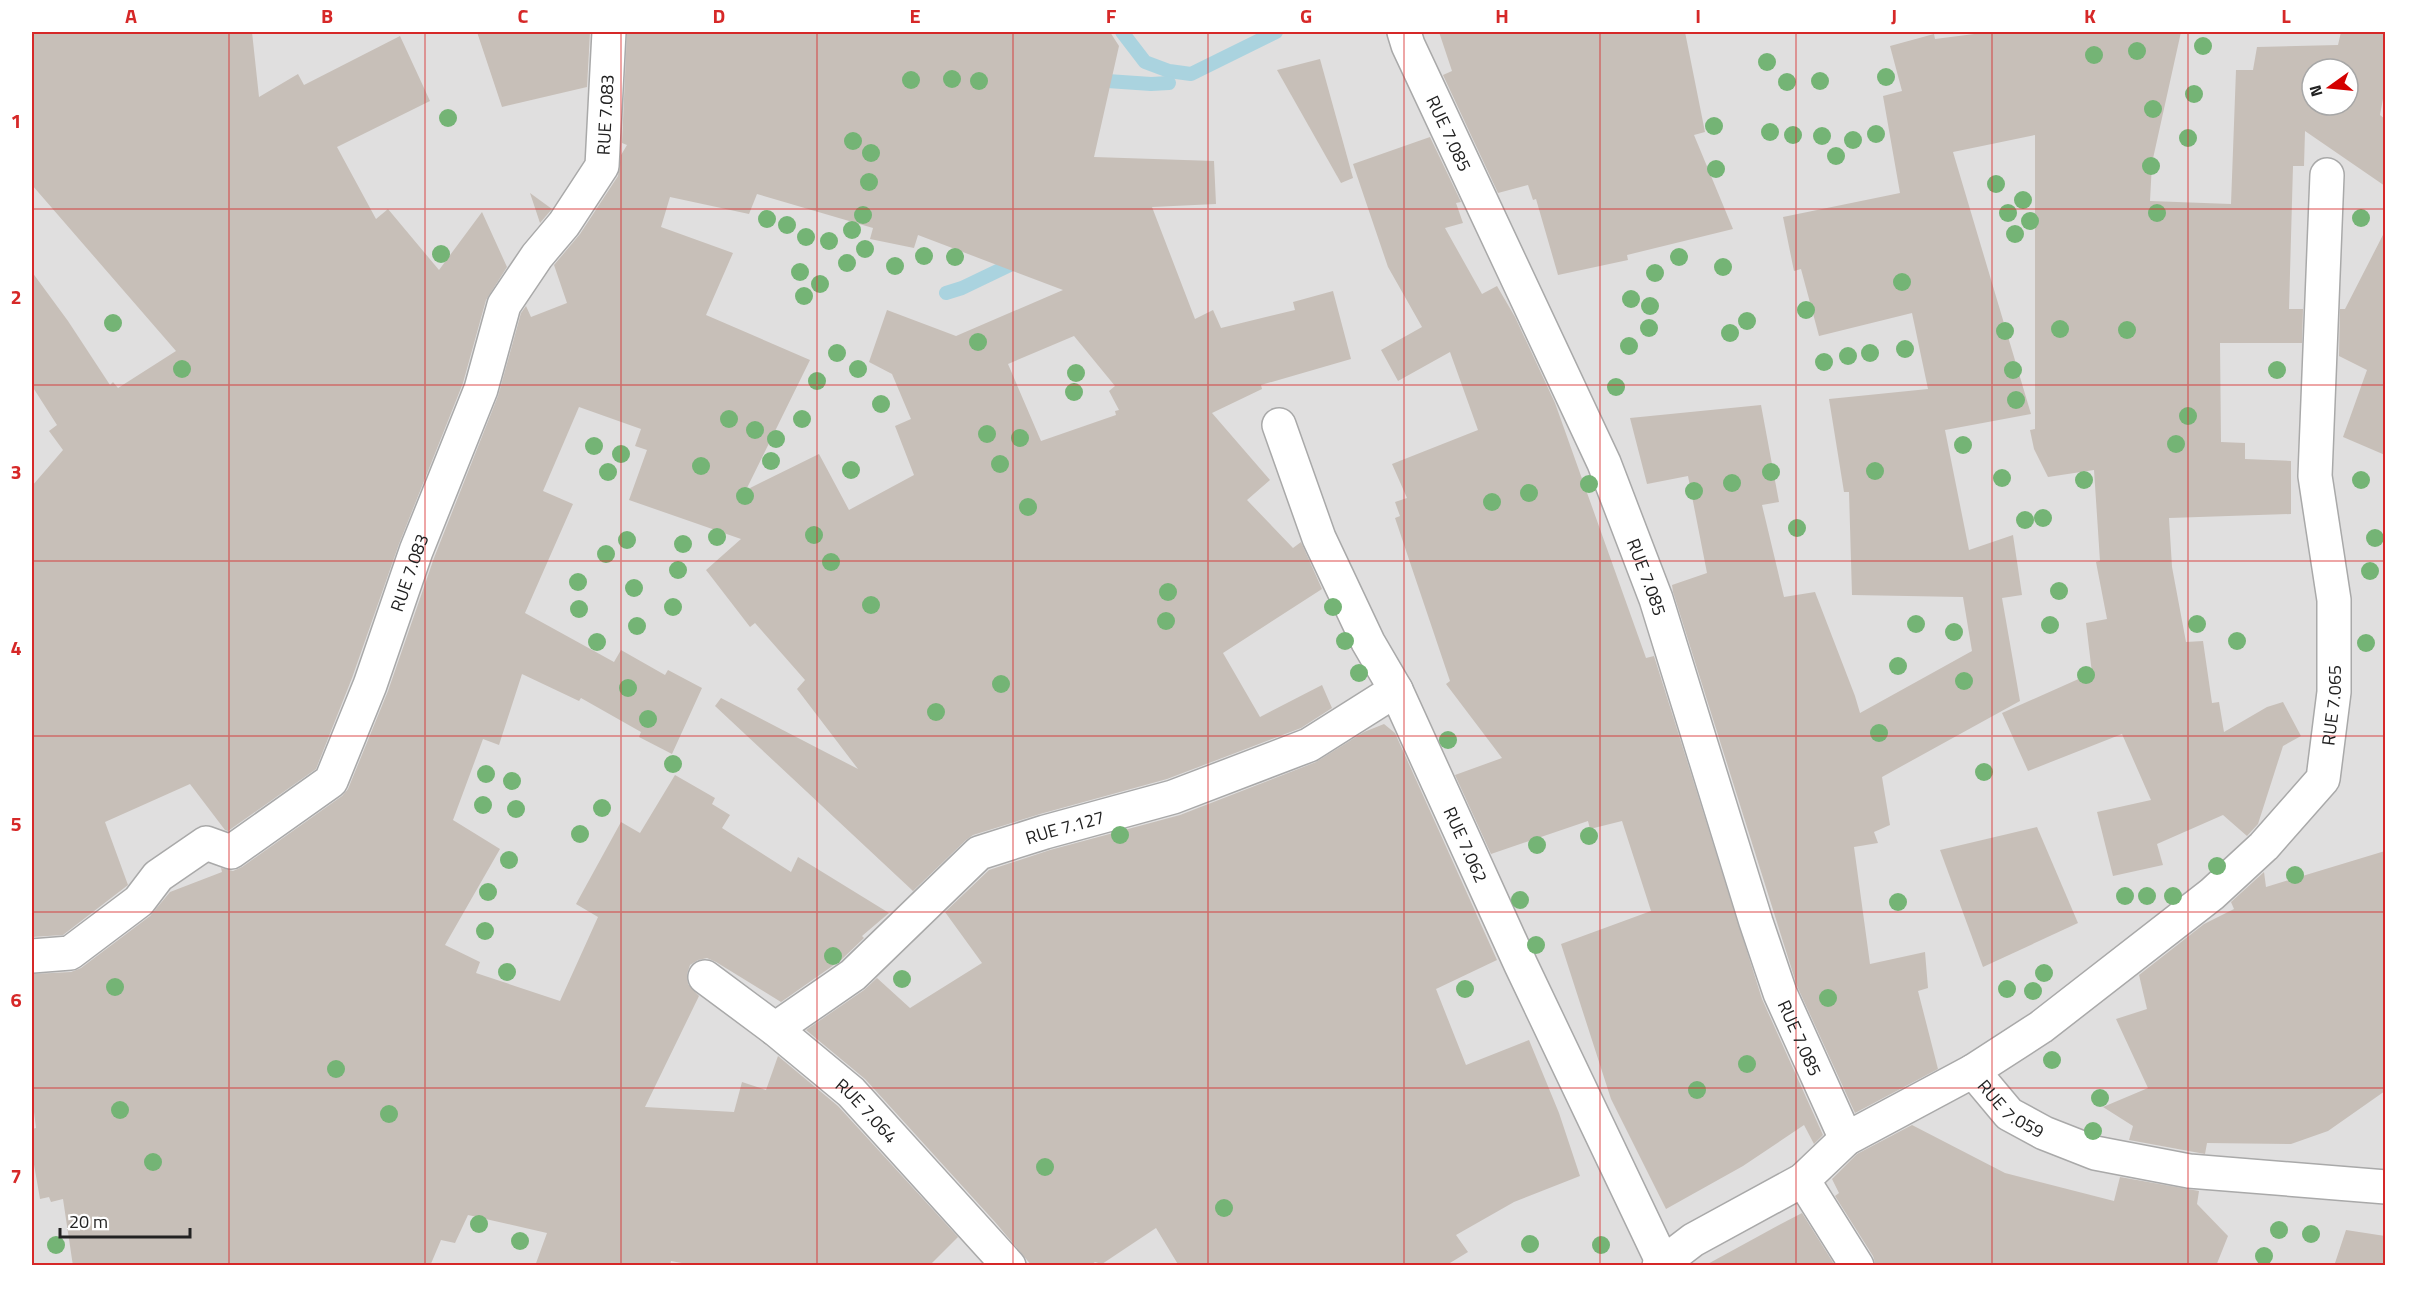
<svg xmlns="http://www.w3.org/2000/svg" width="2417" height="1297" font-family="'Titillium Web',sans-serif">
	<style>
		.residential { fill: #e0dfdf; fill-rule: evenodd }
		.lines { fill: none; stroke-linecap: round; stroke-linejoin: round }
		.stream { stroke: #aad3df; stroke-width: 14 }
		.building { fill: #c7bfb8; fill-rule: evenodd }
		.street-casing { stroke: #a9a9a9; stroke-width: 36 }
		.street { stroke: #fff; stroke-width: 33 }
		.tree { fill: #74b475 }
		.grid { fill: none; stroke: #d62828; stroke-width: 1.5; stroke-opacity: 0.55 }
		.labels { text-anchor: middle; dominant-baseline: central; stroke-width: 4.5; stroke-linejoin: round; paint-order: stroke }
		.street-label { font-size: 18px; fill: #222; stroke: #fff }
		.neatline { fill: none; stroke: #d62828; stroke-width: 2 }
		.grid-label { font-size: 20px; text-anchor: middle; font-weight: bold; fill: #d62828 }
	</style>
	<rect width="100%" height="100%" fill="#f2efe9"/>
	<path class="residential" d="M32 32H2385V1265H32ZM2312 69H2348V105H2312Z"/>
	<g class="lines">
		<g class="stream">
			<path d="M1122 32 1145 62 1169 71 1191 74 1276 32"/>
			<path d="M1093 80 1151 84 1169 83"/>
			<path d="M946 293 962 288 1012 264 1016 255"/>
		</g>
	</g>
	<g class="building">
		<path d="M32 32H252L259 97 298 74 304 85 400 36 430 101 337 147 376 219 388 209 439 270 482 212 507 267 486 300 463 383 399 544 352 678 316 769 228 831 225 830 190 784 105 822 128 885 63 935 32 937V486L63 450 49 431 57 425 32 386V272L68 321 110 385 113 382 118 388 176 351 32 185Z"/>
		<path d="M477 32H590L587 87 502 107Z"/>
		<path d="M627 32H1110L1119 46 1094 157 1214 161 1216 204 1152 207 1195 319 1213 310 1221 328 1295 310 1293 302 1333 291 1351 359 1261 385 1262 389 1212 413 1270 480 1247 500 1293 548 1301 542 1322 589 1223 653 1260 717 1322 685 1332 708 1301 728 1167 779 1040 814 973 835 966 840 913 891 715 706 721 698 858 769 797 689 805 680 755 623 750 627 706 570 741 539 629 500 647 450 635 446 641 429 579 407 543 491 573 504 525 613 614 662 621 650 665 675 668 670 702 688 672 754 639 737 641 732 581 698 579 701 522 674 499 745 483 739 453 820 500 849 445 945 480 962 476 973 560 1001 598 917 576 904 621 822 640 833 675 775 715 798 712 804 730 815 722 828 791 872 798 857 889 913 862 936 864 938 841 960 781 1002 716 962 707 958 698 960 690 965 687 974 688 984 699 996 645 1107 734 1112 742 1082 766 1090 778 1056 838 1106 958 1237 929 1266H698L671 1261 670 1266H535L547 1233 468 1215 455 1243 441 1240 430 1266H73L63 1199 51 1202 49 1197 40 1199 32 1153V1129L36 1128 32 1096V974L71 972 81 968 150 916 170 892 222 872 221 868 233 871 242 867 342 796 348 789 388 691 434 558 498 396 521 313 526 306 531 317 567 303 554 265 580 234 618 176 621 155 627 145 622 143ZM757 194 873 228 870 239 914 248 918 235 1063 290 956 336 887 310 869 362 892 374 911 419 895 426 914 475 849 510 819 454 746 490 810 360 706 315 733 253 661 227 670 197 749 214ZM1074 336 1115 386 1109 391 1119 410 1115 411 1116 415 1041 441 1008 364Z"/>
		<path d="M1439 32H1685L1705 132 1694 135 1733 229 1627 255 1628 260 1558 275 1536 199 1533 200 1528 185 1498 193 1443 75 1452 71Z"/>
		<path d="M1990 32H2181L2152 163 2150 201 2231 204 2236 70H2253L2257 47 2338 45 2341 32H2385V88L2380 115 2385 119V186L2305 131 2304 166H2293L2289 309H2303L2302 343H2220L2221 442 2245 443V459L2291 461V514L2169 518 2172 567 2186 642 2203 641 2212 703 2219 702 2224 732 2267 707 2283 702 2301 736 2283 746 2258 824 2247 836 2223 815 2157 844 2163 865 2113 876 2097 812 2151 800 2122 734 2028 771 2002 713 2092 673 2086 623 2107 619 2096 562 2100 561 2094 470 2048 477 2034 449 2030 430 2035 429V135L1953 152 2031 414 1945 430 1969 550 2013 535 2022 595 2002 598 2020 701 1882 777 1890 825 1874 832 1878 843 1854 847 1870 964 1925 952 1928 988 1918 991 1938 1069 1855 1113 1797 986 1673 592 1672 585 1707 573 1688 476 1647 484 1630 418 1761 405 1779 502 1762 505 1784 597 1815 592 1855 696 1860 713 1972 651 1963 597 1852 595 1849 492H1844L1829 399 1928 389 1912 313 1819 336 1801 269 1794 271 1783 217 1900 193 1883 96 1902 91 1890 46 1934 34 1935 39ZM2312 69H2348V105H2312Z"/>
		<path d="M1320 59 1353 178 1341 183 1277 70Z"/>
		<path d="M1430 137 1461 202 1456 203 1463 223 1445 228 1482 294 1497 286 1515 317 1555 403 1646 658 1654 656 1762 999 1823 1135 1814 1144 1804 1125 1743 1166 1666 1209 1611 1099 1561 944 1651 911 1622 821 1590 829 1588 821 1491 854 1455 775 1502 758 1446 684 1450 681 1395 518 1400 516 1395 502 1407 498 1392 464 1478 430 1450 352 1398 381 1381 350 1422 327 1388 267 1353 164Z"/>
		<path d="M530 193 552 209 540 223Z"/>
		<path d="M2385 231V455L2343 437 2367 370 2339 356 2340 309H2345Z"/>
		<path d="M1384 724 1395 733 1497 960 1436 989 1466 1065 1529 1040 1559 1113 1580 1176 1514 1202 1456 1235 1468 1252 1445 1266H1179L1156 1228 1102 1264 1095 1262 1089 1266H1032L995 1222 865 1079 806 1030 864 990 877 978 910 1008 982 963 945 912 989 870 1050 850 1180 815 1316 762 1364 732Z"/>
		<path d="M2037 827 2078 923 1983 967 1940 850Z"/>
		<path d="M2385 851V1091L2328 1131 2291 1144 2207 1143 2205 1154 2129 1140 2133 1126 2103 1107 2148 1088 2116 1019 2147 1009 2139 975 2204 924 2234 909 2231 902 2264 872 2266 887Z"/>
		<path d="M1912 1125 2005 1173 2114 1201 2120 1177 2199 1191 2197 1204 2228 1236 2216 1266H1876L1873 1256 1835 1196 1839 1193 1832 1179 1857 1154Z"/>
		<path d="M1802 1213 1834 1264 1704 1266 1779 1225Z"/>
		<path d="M2346 1230 2385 1236V1266H2334Z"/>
	</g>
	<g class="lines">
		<defs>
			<g id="street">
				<path id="s1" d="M1404 32 1408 45 1604 463 1656 599 1756 922 1780 993 1846 1139"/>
				<path id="s2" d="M1279 425 1319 538 1368 642 1396 690 1521 965 1662 1261"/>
				<path id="s3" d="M32 956 70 953 139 901 158 876 206 843 231 852 331 781 370 685 416 551 481 389 504 305 537 256 564 224 602 166 609 32"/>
				<path id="s4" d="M705 977 775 1029 851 1092 1009 1266"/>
				<path id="s5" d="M775 1029 853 975 979 853 1045 832 1173 797 1309 745 1396 690"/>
				<path id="s6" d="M1973 1071 2041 1027 2212 894 2264 846 2323 779 2334 692V600L2315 476 2327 175"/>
				<path d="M1803 1180 1857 1266"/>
				<path id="s7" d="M1659 1266 1693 1240 1803 1180 1846 1139 1973 1071 2009 1114 2044 1133 2095 1153 2189 1171 2386 1187"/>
			</g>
		</defs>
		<use href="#street" class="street-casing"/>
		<use href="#street" class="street"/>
	</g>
	<g class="tree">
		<circle cx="2203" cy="46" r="9"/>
		<circle cx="2137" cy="51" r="9"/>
		<circle cx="2094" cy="55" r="9"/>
		<circle cx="1767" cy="62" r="9"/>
		<circle cx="1886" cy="77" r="9"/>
		<circle cx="952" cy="79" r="9"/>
		<circle cx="911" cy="80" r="9"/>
		<circle cx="979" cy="81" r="9"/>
		<circle cx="1820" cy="81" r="9"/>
		<circle cx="1787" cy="82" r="9"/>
		<circle cx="2194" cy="94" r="9"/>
		<circle cx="2153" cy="109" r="9"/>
		<circle cx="448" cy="118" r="9"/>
		<circle cx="1714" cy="126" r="9"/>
		<circle cx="1770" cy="132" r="9"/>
		<circle cx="1876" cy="134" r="9"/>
		<circle cx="1793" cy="135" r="9"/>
		<circle cx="1822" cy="136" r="9"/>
		<circle cx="2188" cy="138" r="9"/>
		<circle cx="1853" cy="140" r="9"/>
		<circle cx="853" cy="141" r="9"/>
		<circle cx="871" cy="153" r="9"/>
		<circle cx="1836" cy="156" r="9"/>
		<circle cx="2151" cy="166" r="9"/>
		<circle cx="1716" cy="169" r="9"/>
		<circle cx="869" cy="182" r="9"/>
		<circle cx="1996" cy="184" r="9"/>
		<circle cx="2023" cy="200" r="9"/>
		<circle cx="2008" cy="213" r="9"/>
		<circle cx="2157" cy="213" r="9"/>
		<circle cx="863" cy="215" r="9"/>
		<circle cx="2361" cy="218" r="9"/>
		<circle cx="767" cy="219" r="9"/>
		<circle cx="2030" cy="221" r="9"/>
		<circle cx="787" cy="225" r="9"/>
		<circle cx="852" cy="230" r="9"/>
		<circle cx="2015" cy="234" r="9"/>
		<circle cx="806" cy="237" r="9"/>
		<circle cx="829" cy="241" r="9"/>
		<circle cx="865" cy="249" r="9"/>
		<circle cx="441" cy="254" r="9"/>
		<circle cx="924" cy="256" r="9"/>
		<circle cx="955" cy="257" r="9"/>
		<circle cx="1679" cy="257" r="9"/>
		<circle cx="847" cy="263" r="9"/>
		<circle cx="895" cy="266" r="9"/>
		<circle cx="1723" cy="267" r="9"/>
		<circle cx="800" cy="272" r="9"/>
		<circle cx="1655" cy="273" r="9"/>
		<circle cx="1902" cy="282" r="9"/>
		<circle cx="820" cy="284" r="9"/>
		<circle cx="804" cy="296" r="9"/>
		<circle cx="1631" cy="299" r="9"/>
		<circle cx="1650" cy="306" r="9"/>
		<circle cx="1806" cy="310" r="9"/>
		<circle cx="1747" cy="321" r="9"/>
		<circle cx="113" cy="323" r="9"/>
		<circle cx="1649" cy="328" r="9"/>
		<circle cx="2060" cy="329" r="9"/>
		<circle cx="2127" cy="330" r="9"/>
		<circle cx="2005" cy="331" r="9"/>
		<circle cx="1730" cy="333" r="9"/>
		<circle cx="978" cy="342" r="9"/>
		<circle cx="1629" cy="346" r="9"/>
		<circle cx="1905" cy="349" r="9"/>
		<circle cx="837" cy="353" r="9"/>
		<circle cx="1870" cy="353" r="9"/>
		<circle cx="1848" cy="356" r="9"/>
		<circle cx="1824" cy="362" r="9"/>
		<circle cx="182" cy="369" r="9"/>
		<circle cx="858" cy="369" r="9"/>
		<circle cx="2013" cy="370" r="9"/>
		<circle cx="2277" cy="370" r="9"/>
		<circle cx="1076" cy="373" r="9"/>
		<circle cx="817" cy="381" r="9"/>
		<circle cx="1616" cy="387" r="9"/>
		<circle cx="1074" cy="392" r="9"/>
		<circle cx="2016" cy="400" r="9"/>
		<circle cx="881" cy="404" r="9"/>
		<circle cx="2188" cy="416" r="9"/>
		<circle cx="729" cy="419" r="9"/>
		<circle cx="802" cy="419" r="9"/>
		<circle cx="755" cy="430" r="9"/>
		<circle cx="987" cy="434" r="9"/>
		<circle cx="1020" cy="438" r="9"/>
		<circle cx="776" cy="439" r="9"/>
		<circle cx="2176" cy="444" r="9"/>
		<circle cx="1963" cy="445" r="9"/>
		<circle cx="594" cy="446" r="9"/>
		<circle cx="621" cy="454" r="9"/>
		<circle cx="771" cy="461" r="9"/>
		<circle cx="1000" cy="464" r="9"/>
		<circle cx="701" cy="466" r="9"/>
		<circle cx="851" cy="470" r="9"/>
		<circle cx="1875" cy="471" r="9"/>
		<circle cx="608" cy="472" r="9"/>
		<circle cx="1771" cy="472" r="9"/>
		<circle cx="2002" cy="478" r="9"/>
		<circle cx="2084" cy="480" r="9"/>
		<circle cx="2361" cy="480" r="9"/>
		<circle cx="1732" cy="483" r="9"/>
		<circle cx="1589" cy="484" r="9"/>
		<circle cx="1694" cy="491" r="9"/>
		<circle cx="1529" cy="493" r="9"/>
		<circle cx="745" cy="496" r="9"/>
		<circle cx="1492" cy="502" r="9"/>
		<circle cx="1028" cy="507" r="9"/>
		<circle cx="2043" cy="518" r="9"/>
		<circle cx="2025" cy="520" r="9"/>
		<circle cx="1797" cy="528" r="9"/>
		<circle cx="814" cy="535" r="9"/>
		<circle cx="717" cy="537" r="9"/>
		<circle cx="2375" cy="538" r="9"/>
		<circle cx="627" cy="540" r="9"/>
		<circle cx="683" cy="544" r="9"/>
		<circle cx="606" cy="554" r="9"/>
		<circle cx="831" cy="562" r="9"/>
		<circle cx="678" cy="570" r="9"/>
		<circle cx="2370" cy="571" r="9"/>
		<circle cx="578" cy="582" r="9"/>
		<circle cx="634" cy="588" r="9"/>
		<circle cx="2059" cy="591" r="9"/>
		<circle cx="1168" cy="592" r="9"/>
		<circle cx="871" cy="605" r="9"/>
		<circle cx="673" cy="607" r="9"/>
		<circle cx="1333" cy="607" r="9"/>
		<circle cx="579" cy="609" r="9"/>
		<circle cx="1166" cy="621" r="9"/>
		<circle cx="1916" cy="624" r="9"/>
		<circle cx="2197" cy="624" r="9"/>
		<circle cx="2050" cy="625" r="9"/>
		<circle cx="637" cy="626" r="9"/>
		<circle cx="1954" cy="632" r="9"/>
		<circle cx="1345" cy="641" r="9"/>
		<circle cx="2237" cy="641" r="9"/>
		<circle cx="597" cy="642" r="9"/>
		<circle cx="2366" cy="643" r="9"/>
		<circle cx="1898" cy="666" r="9"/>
		<circle cx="1359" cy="673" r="9"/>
		<circle cx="2086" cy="675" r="9"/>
		<circle cx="1964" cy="681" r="9"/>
		<circle cx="1001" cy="684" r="9"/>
		<circle cx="628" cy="688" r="9"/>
		<circle cx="936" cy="712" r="9"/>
		<circle cx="648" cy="719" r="9"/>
		<circle cx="1879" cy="733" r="9"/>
		<circle cx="1448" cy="740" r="9"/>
		<circle cx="673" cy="764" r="9"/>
		<circle cx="1984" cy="772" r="9"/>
		<circle cx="486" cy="774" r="9"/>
		<circle cx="512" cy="781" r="9"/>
		<circle cx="483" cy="805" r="9"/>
		<circle cx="602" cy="808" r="9"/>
		<circle cx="516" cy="809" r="9"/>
		<circle cx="580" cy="834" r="9"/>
		<circle cx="1120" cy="835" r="9"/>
		<circle cx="1589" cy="836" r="9"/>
		<circle cx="1537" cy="845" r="9"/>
		<circle cx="509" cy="860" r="9"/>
		<circle cx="2217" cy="866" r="9"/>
		<circle cx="2295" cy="875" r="9"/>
		<circle cx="488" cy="892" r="9"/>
		<circle cx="2125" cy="896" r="9"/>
		<circle cx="2147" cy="896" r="9"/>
		<circle cx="2173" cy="896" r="9"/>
		<circle cx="1520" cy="900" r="9"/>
		<circle cx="1898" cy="902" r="9"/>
		<circle cx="485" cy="931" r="9"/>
		<circle cx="1536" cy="945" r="9"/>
		<circle cx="833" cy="956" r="9"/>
		<circle cx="507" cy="972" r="9"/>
		<circle cx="2044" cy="973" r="9"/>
		<circle cx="902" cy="979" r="9"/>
		<circle cx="115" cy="987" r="9"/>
		<circle cx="1465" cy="989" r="9"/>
		<circle cx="2007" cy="989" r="9"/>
		<circle cx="2033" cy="991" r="9"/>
		<circle cx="1828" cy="998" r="9"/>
		<circle cx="2052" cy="1060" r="9"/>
		<circle cx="1747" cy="1064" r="9"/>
		<circle cx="336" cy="1069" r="9"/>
		<circle cx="1697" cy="1090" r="9"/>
		<circle cx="2100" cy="1098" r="9"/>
		<circle cx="120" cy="1110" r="9"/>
		<circle cx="389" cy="1114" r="9"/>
		<circle cx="2093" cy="1131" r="9"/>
		<circle cx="153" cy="1162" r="9"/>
		<circle cx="1045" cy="1167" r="9"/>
		<circle cx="1224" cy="1208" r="9"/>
		<circle cx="479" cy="1224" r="9"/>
		<circle cx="2279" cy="1230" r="9"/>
		<circle cx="2311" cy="1234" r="9"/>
		<circle cx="520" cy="1241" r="9"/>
		<circle cx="1530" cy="1244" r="9"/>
		<circle cx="56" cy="1245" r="9"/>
		<circle cx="1601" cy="1245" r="9"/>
		<circle cx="2264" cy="1256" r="9"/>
	</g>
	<path class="grid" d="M229 32V1266M425 32V1266M621 32V1266M817 32V1266M1013 32V1266M1208 32V1266M1404 32V1266M1600 32V1266M1796 32V1266M1992 32V1266M2188 32V1266M32 209H2386M32 385H2386M32 561H2386M32 736H2386M32 912H2386M32 1088H2386"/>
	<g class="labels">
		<g class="street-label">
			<text stroke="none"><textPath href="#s3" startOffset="1092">RUE 7.083</textPath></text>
			<text stroke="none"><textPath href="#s1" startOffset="111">RUE 7.085</textPath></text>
			<text stroke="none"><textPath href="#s3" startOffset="586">RUE 7.083</textPath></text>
			<text stroke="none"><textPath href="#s1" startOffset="597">RUE 7.085</textPath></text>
			<text stroke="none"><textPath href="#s6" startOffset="532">RUE 7.065</textPath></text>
			<text stroke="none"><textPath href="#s5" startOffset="360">RUE 7.127</textPath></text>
			<text stroke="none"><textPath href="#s2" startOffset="460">RUE 7.062</textPath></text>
			<text stroke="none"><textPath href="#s1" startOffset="1083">RUE 7.085</textPath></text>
			<text stroke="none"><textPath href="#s7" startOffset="426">RUE 7.059</textPath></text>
			<text stroke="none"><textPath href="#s4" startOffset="210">RUE 7.064</textPath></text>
		</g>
	</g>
	<rect width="2417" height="1297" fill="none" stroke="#ffffff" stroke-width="66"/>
	<g transform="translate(2330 87) rotate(255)"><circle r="28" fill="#ffffff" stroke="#a7a7a7" stroke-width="1.5"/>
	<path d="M0-4.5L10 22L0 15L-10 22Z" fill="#d40000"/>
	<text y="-9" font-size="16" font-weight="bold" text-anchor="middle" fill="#222222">N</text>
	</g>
	<path d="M60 1228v9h130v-9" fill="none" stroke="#222222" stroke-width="3"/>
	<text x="69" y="1228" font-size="18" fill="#222222" stroke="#ffffff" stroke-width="4.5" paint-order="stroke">20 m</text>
	<rect x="33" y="33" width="2351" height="1231" class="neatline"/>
	<g class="grid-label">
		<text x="131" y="23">A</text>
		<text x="327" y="23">B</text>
		<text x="523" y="23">C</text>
		<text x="719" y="23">D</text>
		<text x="915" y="23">E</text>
		<text x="1111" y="23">F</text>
		<text x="1306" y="23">G</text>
		<text x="1502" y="23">H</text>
		<text x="1698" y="23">I</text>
		<text x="1894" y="23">J</text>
		<text x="2090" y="23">K</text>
		<text x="2286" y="23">L</text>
		<text x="16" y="128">1</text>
		<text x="16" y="304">2</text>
		<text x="16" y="479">3</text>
		<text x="16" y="655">4</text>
		<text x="16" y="831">5</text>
		<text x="16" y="1007">6</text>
		<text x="16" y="1183">7</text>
	</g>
</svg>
